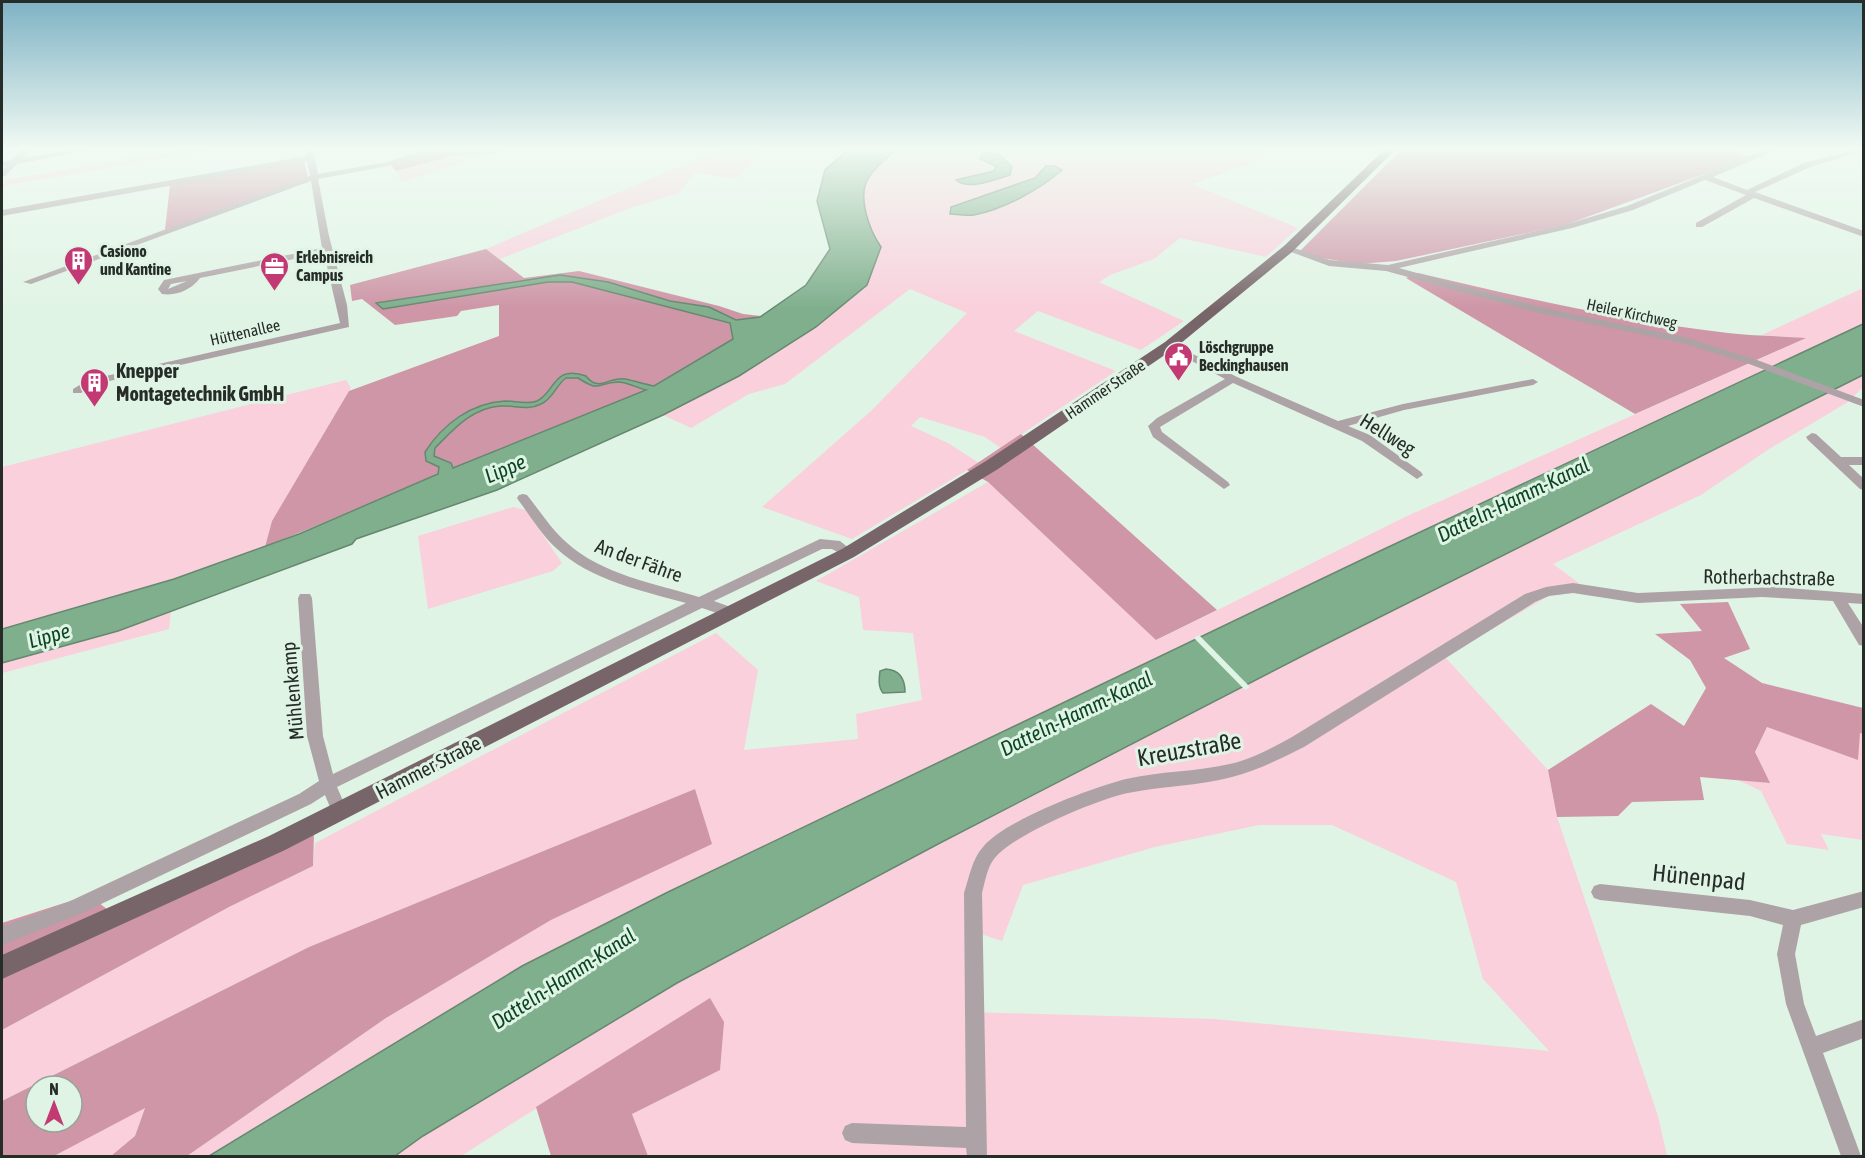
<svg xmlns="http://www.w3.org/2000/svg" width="1865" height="1158" font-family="'Asap Condensed',sans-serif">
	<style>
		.green { fill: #f9d0dc; fill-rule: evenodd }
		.forest { fill: #ce96a7; fill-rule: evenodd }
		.water { fill: #80af8d; stroke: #65886f; stroke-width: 1.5; fill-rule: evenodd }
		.pier { fill: #e0f4e5 }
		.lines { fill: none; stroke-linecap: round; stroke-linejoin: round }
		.minor { fill: #ada3a6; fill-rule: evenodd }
		.major { fill: #77656a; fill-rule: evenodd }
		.labels { text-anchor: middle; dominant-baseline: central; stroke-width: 6; stroke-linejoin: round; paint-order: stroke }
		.far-poi-label { font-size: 16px; font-weight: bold; fill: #262d28; stroke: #e0f4e5; text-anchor: start }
		.far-street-label { font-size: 16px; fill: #262d28; stroke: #e0f4e5 }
		.poi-label { font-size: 20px; font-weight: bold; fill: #262d28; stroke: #e0f4e5; text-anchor: start }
		.street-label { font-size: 20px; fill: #262d28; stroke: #e0f4e5 }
		.water-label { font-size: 21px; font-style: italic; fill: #0c4524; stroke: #e0f4e5 }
		.near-street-label { font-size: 24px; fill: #262d28; stroke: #e0f4e5 }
	</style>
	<rect width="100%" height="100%" fill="#e0f4e5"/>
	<g class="green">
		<path d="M198 147H230L2 186 7 180Z"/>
		<path d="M725 147H769L735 179 696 172 679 193 633 207 500 259 486 249Z"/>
		<path d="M898 147H1273L1261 160 1192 184 1298 228 1266 257 1180 238 1154 259 1110 275 1099 282 1184 321 1141 350 1038 311 1014 331 1116 371 1001 448 985 437 920 417 911 426 948 443 979 463 852 539 762 507 871 411 967 313 910 289 785 384 749 394 691 428 663 415 739 376 816 327 867 285 881 248C870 231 856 196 869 177 876 166 889 157 898 147Z"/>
		<path d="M491 154 402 182 396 171 456 155Z"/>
		<path d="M1863 288V324L668 892 522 966 209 1156H187L386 1018 551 920 711 844 695 789 309 947 2 1101V1030L229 907 313 866 315 843 716 633 758 670 744 750 858 739 856 714 922 700 913 633 863 630 859 597 816 581 988 482 1157 640 1407 516 1804 339 1762 335Z"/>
		<path d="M1863 375V387L1848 402 1769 449 1701 495 1553 564 1579 583 1545 598 1445 657 1548 770 1557 817 1658 1116 1667 1156H648L632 1114 720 1070 710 999 461 1156H395L423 1136 677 983 940 843 1312 651ZM1259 825H1332L1456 882 1483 979 1549 1051 1214 1019 968 1012 981 934 1002 941 1023 885 1155 847Z"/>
		<path d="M346 380 351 388 272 521 265 547 174 579 2 629V467Z"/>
		<path d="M513 507 526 510 562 563 553 571 428 609 418 536Z"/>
		<path d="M171 611 169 629 2 673V663L118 631Z"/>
		<path d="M1767 727 1857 759 1860 733 1863 734V840L1821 834 1829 850 1787 844 1761 791 1736 779 1769 783 1755 752Z"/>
		<path d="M145 1107 135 1136 111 1156H54Z"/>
	</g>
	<g class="forest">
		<path d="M449 147H515L491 154 456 155 396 171 390 164Z"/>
		<path d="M1404 147H1725L1751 157 1565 225 1396 261 1358 264 1322 258 1300 251Z"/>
		<path d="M304 161 308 177 165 230 170 185Z"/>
		<path d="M486 249 524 278 579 271 719 306 743 314 761 316 733 339 640 394 471 461 265 547 272 521 349 391 499 336V305L461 311 457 316 395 325 362 299 352 301 350 285Z"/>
		<path d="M1418 273C1520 297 1624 321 1728 333 1754 336 1780 336 1806 338L1635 414 1406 278Z"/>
		<path d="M1021 434 1217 610 1156 640 988 482 967 470Z"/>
		<path d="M1728 602 1750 649 1724 658 1762 683 1863 708V734L1860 733 1858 760 1767 727 1755 752 1770 783 1700 777 1704 800 1632 802 1618 816 1557 817 1548 770 1651 704 1684 726 1706 688 1690 660 1655 634 1702 631 1680 604Z"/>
		<path d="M695 789 712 844 551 920 386 1018 187 1156H111L135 1136 145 1108 54 1156H2V1101L309 947ZM36 1086H72V1122H36Z"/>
		<path d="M314 834 313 866 229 907 2 1030V923L89 895 122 921Z"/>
		<path d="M710 998 724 1022 720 1070 632 1114 648 1156H551L536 1107Z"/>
	</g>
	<g class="water">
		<path d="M851 147H898C889 157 876 166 869 177 856 196 870 231 881 247L867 285 816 327 739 376 663 415 497 490 356 539 352 544 118 631 2 663V629L174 579 299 534 438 474 439 467 426 461 425 452C443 424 471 403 505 401 515 401 527 405 537 401 555 393 553 364 586 376 599 393 609 376 625 379 635 381 644 384 654 386L733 339 730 323 572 282H548L383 309 376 303 560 275 608 282 670 301 709 307 736 320 760 317 806 285 830 249 817 201 825 170ZM566 378H578C601 393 596 383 618 382 627 382 637 388 646 390L453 468 451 463 434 456 435 448C454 429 472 408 500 406 514 405 528 411 541 404 553 399 556 385 566 378Z"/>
		<path d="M983 151 1000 155 1012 167 1010 175C996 179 969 191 956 180L994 171 996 166 980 159Z"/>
		<path d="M1046 166H1055L1062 170C1039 190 1004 209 974 215 967 216 958 214 950 214L951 207 1035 178Z"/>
		<path d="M1863 324V375L1312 651 940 843 677 983 423 1136 395 1156H209L522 966 668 892 1382 550Z"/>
		<path d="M886 669C899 670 905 678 905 692L883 693C878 687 879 679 880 671Z"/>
	</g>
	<path class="pier" d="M1199 635 1250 687 1245 690 1194 638Z"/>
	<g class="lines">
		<g class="minor">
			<path d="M24 147H33L23 158 87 147H105L17 164 5 176H2V170L6 166H2V162L11 160Z"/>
			<path d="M304 147H312L318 174 387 162 435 147H448L388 166 318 179 329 236 347 305 349 327 96 384 81 393H73V389L88 380 340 323 324 253 200 278C191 290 177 296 162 294L158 289 164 280 322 248 311 181 31 284 23 282 310 176 307 161 2 216V210L306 156ZM187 281 168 289 171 284Z"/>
			<path d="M1772 147H1783L1713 177 1747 190 1804 163 1864 147V151L1810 167 1755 192 1864 231V237L1754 198 1702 227H1696V223L1746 195 1705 180 1633 210 1572 228 1399 268 1540 307 1688 338 1757 360 1864 400V407L1749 364 1682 343 1539 313 1386 271 1329 266 1283 249 1288 246 1330 260 1388 265 1567 224 1627 206Z"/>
			<path d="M1170 342 1237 377 1338 421 1403 404 1533 379 1538 382 1533 385 1404 410 1348 426 1370 435 1421 472 1423 475 1417 479 1362 441 1233 383 1160 427 1162 432 1228 482 1230 485 1224 489 1153 437 1148 426 1157 418 1225 379 1166 347V343Z"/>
			<path d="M1812 433 1816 434 1841 457H1864V465H1849L1864 479V490L1860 489 1808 440 1806 437Z"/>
			<path d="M523 494 527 495C540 511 551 529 566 542 602 575 654 583 699 597L820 539 840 541 855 553 848 558 832 549H822L714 601 736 609 738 613 736 617 731 618 702 608 337 787 348 812 346 817 340 819 334 817 325 795 311 804 78 915 2 945V927L66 903 299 794 319 781 307 736 298 598 300 594H310L312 598 323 736 333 774 686 603C642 591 590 580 556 548 541 534 531 517 519 501L517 498 519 495Z"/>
			<path d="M1573 583 1638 593 1775 587 1864 594V604L1848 603 1864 628V646L1859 645 1833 601 1762 597 1638 603 1573 593 1549 596 1535 602 1304 747C1280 759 1258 770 1232 777 1199 786 1162 786 1128 793 1098 799 1012 835 994 859 987 868 985 882 982 893L987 1156H967L966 1148 852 1143 845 1140 842 1133 845 1126 852 1123 966 1127 964 893C969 878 972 859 983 847 1005 820 1091 788 1126 779 1160 771 1196 772 1230 764 1252 759 1272 748 1292 737L1525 594 1546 587Z"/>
			<path d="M1600 884 1750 900 1793 910 1864 891V907L1801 925 1795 954 1804 1004 1816 1036 1864 1019V1038L1823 1053 1861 1156H1841L1786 1004 1777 954 1783 925 1750 916 1600 900 1594 898 1591 892 1594 886Z"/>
		</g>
		<path class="major" d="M1387 147H1398L1292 252 1175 348 998 469 854 557 285 850 2 979V955L269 836 842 549 986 461 1165 342 1284 246Z"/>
	</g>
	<linearGradient id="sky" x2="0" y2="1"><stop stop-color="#7eb2c4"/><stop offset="0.48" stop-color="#f1faf3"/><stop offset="1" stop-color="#f1faf3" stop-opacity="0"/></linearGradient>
	<rect width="1865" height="309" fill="url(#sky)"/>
	<defs>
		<symbol id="building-pin" viewBox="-11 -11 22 30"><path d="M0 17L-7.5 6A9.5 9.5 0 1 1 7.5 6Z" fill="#c23973" stroke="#e0f4e5"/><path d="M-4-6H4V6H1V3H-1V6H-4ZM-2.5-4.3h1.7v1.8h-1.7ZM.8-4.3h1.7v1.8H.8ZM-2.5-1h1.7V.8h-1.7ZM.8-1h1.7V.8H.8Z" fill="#fff"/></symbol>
		<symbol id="office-pin" viewBox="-11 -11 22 30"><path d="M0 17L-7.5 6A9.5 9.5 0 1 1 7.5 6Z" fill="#c23973" stroke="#e0f4e5"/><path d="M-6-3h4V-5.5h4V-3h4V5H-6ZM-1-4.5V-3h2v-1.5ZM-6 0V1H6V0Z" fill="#fff"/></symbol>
		<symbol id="civic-pin" viewBox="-11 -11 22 30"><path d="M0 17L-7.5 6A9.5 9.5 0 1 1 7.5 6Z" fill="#c23973" stroke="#e0f4e5"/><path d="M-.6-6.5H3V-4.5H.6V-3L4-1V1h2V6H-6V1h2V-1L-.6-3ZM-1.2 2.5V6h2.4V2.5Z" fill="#fff"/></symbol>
	</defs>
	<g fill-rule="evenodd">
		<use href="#building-pin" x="62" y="244" width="33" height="45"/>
		<use href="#office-pin" x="258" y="250" width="33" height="45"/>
		<use href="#civic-pin" x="1162" y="340" width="33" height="45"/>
		<use href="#building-pin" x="78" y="366" width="33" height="45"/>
	</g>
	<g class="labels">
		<g class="far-poi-label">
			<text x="100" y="251">Casiono<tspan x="100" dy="18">und Kantine</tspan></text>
			<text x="296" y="257">Erlebnisreich<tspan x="296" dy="18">Campus</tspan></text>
			<text x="1199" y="347">Löschgruppe<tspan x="1199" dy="18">Beckinghausen</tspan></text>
		</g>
		<g class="far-street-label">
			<text transform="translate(1632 313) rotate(12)">Heiler Kirchweg</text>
			<text transform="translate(245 332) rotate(-13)">Hüttenallee</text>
			<text transform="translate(1105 389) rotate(-34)">Hammer Straße</text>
		</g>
		<g class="poi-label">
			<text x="116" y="370">Knepper<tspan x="116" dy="23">Montagetechnik GmbH</tspan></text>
		</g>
		<g class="street-label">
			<text transform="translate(1388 434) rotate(32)">Hellweg</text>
			<text transform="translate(639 560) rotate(20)">An der Fähre</text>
			<text transform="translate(1769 577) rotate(1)">Rotherbachstraße</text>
			<text transform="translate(292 691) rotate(-95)">Mühlenkamp</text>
			<text transform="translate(428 767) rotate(-27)">Hammer Straße</text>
		</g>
		<g class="water-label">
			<text transform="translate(505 468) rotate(-23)">Lippe</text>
			<text transform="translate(1513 499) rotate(-26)">Datteln-Hamm-Kanal</text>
			<text transform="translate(49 635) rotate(-16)">Lippe</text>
			<text transform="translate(1076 713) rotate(-26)">Datteln-Hamm-Kanal</text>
			<text transform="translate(563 978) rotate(-33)">Datteln-Hamm-Kanal</text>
		</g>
		<g class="near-street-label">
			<text transform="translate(1189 749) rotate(-10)">Kreuzstraße</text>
			<text transform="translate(1699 877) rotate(6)">Hünenpad</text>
		</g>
	</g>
	<rect width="1865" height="1158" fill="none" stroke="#262d28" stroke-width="6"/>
	<g transform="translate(54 1104)"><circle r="28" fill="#e0f4e5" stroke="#96a499" stroke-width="1.5"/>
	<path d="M0-4.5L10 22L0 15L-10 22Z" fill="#c23973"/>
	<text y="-9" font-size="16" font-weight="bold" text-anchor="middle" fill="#262d28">N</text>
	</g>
</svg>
